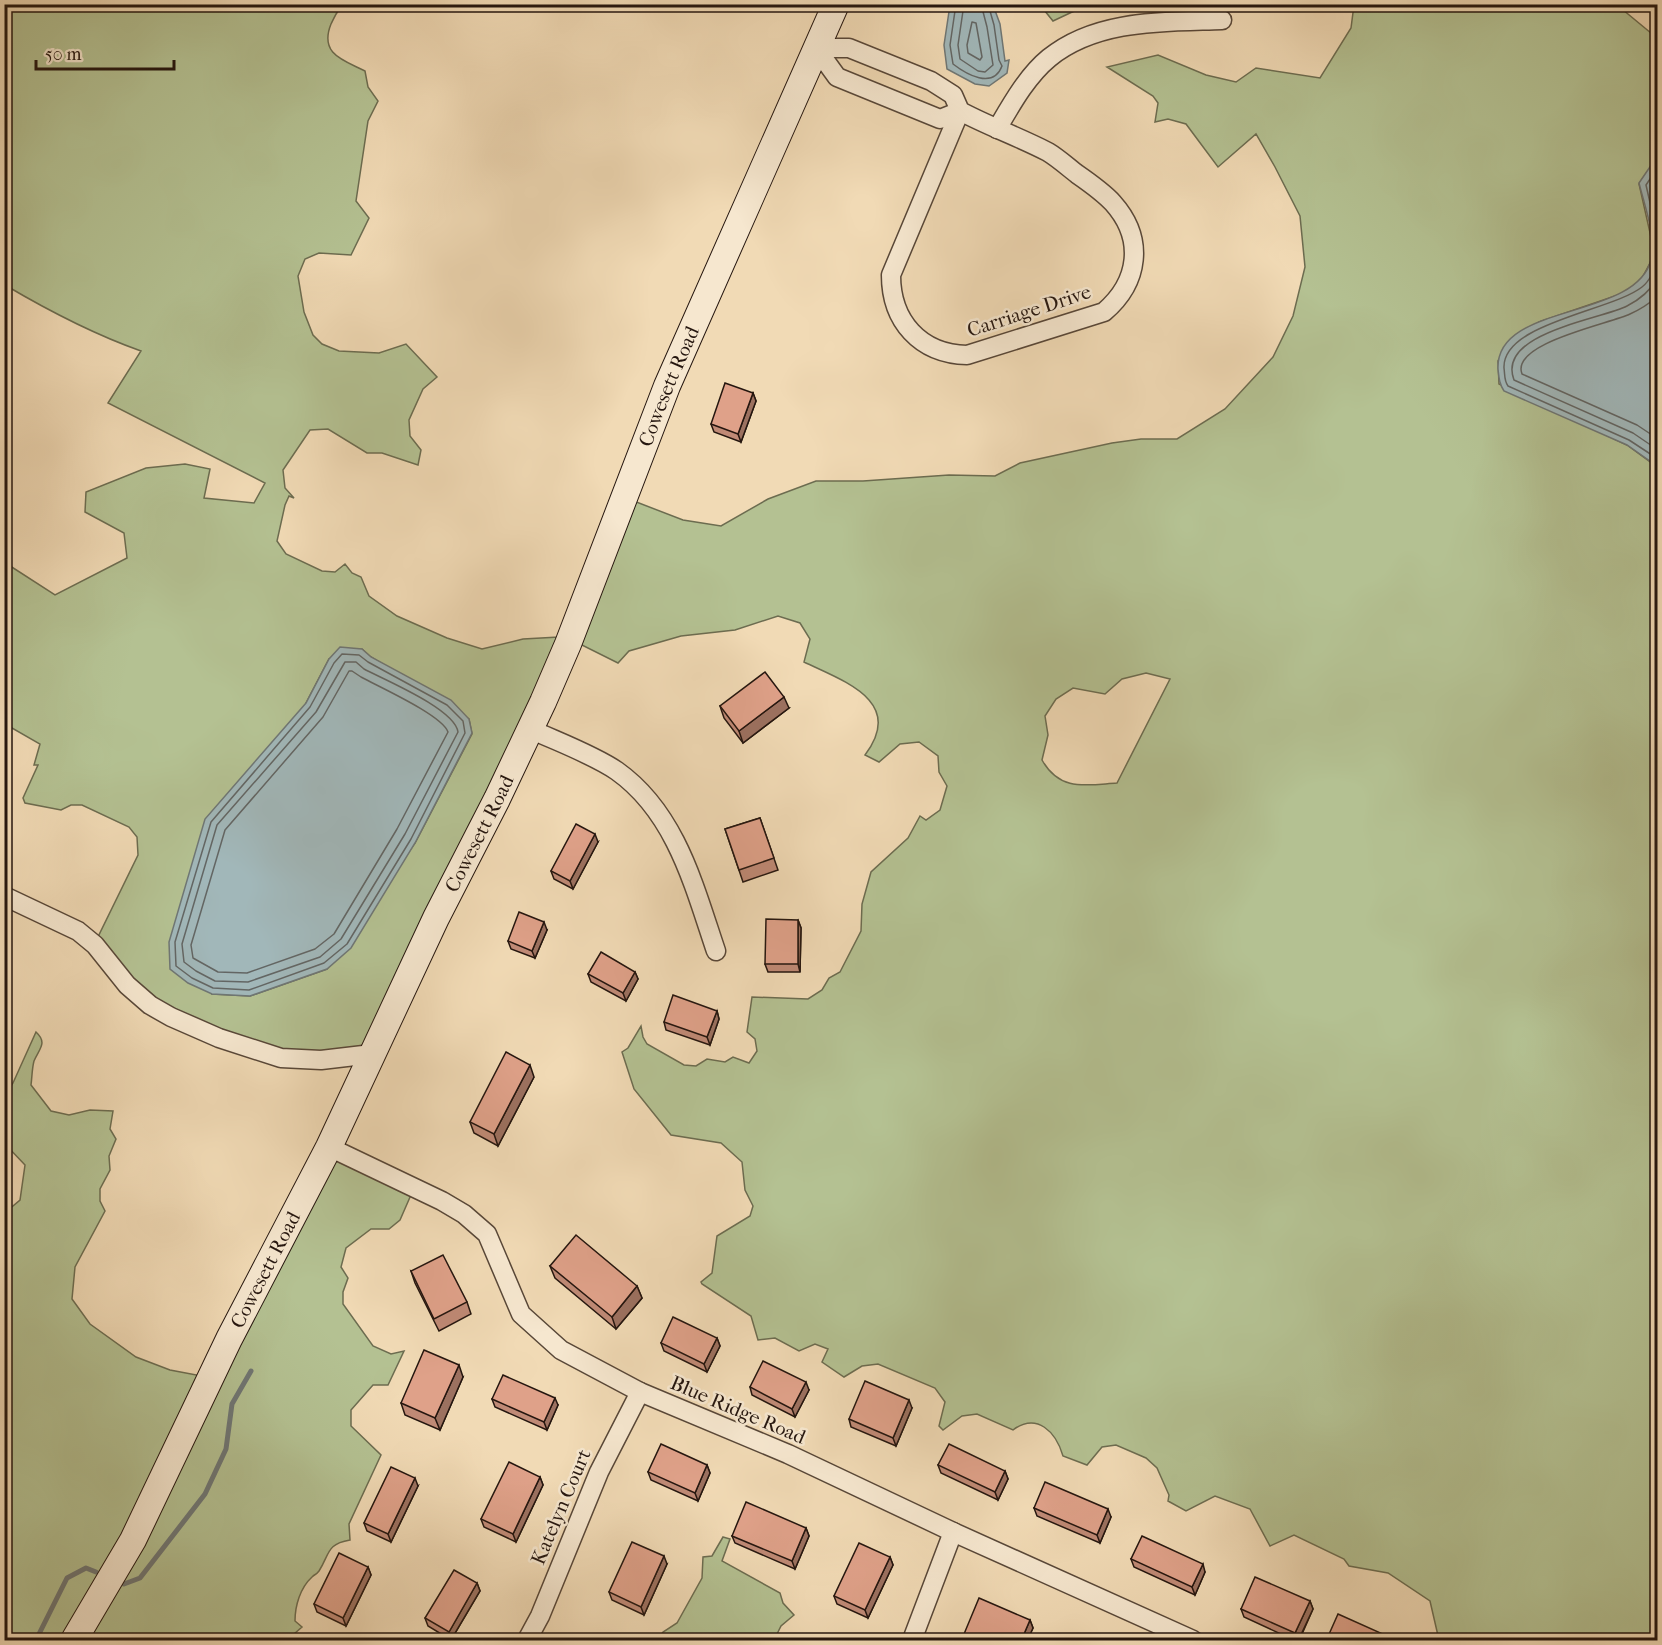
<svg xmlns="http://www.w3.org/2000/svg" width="1662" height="1645" font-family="'IM FELL French Canon',serif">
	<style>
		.green { fill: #b4c192; stroke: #6c6c50; stroke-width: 1.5; fill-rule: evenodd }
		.water { fill: #a1b7b9; stroke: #6f7775; stroke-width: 1.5 }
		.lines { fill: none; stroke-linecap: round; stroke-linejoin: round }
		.shore { stroke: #636664; stroke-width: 1.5 }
		.stream { stroke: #6f7775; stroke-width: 5 }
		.minor-casing { stroke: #584738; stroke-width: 21 }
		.secondary-casing { stroke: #25160f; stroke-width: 28 }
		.minor { stroke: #f6e7cf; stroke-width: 18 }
		.secondary { stroke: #f6e7cf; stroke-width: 26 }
		.wall { fill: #c08a76; stroke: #25160f; stroke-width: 1.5 }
		.shaded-wall { fill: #9c7160; stroke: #25160f; stroke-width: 1.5 }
		.building { fill: #dfa189; stroke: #25160f; stroke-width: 1.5 }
		.labels { text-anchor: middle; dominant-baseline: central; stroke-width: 5; stroke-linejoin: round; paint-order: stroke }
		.street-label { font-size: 20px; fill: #25160f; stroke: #f6e7cf }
	</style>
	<rect width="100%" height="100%" fill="#f1dab5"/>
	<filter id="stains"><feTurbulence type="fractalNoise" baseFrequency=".00333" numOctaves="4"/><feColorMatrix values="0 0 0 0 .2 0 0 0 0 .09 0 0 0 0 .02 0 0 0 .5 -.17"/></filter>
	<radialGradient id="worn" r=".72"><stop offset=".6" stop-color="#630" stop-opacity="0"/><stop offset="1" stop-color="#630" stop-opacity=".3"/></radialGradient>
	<g class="green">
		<path d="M5 5H344C337 10 335 16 331 24 319 54 343 60 365 71L368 87 378 101 368 121 356 201 369 218 351 255 319 253 305 259 298 276 304 312 313 335 322 344 339 351 379 353 406 344 437 377 423 389 409 420 410 436 421 450 418 465 382 453H367L328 429 310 430 283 470 285 488 294 498 289 496 285 505 277 541 286 554 322 571 335 572 345 564 352 573 361 577 369 596 397 616 447 638 482 649 523 639 559 637 626 498 683 520 721 526 768 499 816 481H863L949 475 995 476 1020 463 1112 443 1141 439H1177L1225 409 1273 357 1293 316 1305 267 1300 216 1275 167 1256 134 1218 167 1186 124 1168 119 1155 122 1158 103 1153 96 1107 67 1158 55 1206 75 1236 82 1256 68 1320 78 1351 28 1354 5H1617L1657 38V158L1639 184 1653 246 1651 261 1640 282 1621 294 1539 322 1505 347 1498 361 1499 384 1627 445 1657 467V1640H1439L1430 1601 1388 1573 1349 1566 1344 1559 1294 1535 1270 1546 1250 1509 1215 1496 1186 1511 1168 1501 1169 1495 1157 1468 1146 1458 1116 1445 1102 1447 1087 1465 1063 1456C1056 1432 1037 1412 1013 1430L977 1414 962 1416 943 1430 939 1426 945 1402 935 1388 878 1364 862 1366 844 1377 822 1362 828 1349 815 1344 799 1351 775 1338 758 1340 751 1316 702 1284 701 1282 712 1273 717 1236 750 1216 753 1206 745 1190 742 1162 721 1143 671 1135 634 1089 622 1052 628 1048 641 1026 643 1037 647 1044 684 1065 696 1066 707 1059 725 1062 733 1057 749 1063 757 1051 755 1039 747 1032 752 997 808 999 822 990 829 978 840 972 861 931 862 904 871 872 908 838 920 816 926 820 940 810 947 786 939 772 938 756 919 742 900 744 879 762 865 755C906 701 843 681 804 662L810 639 800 623 778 616 735 630 681 636 629 651 618 663 572 640 369 1056 282 1058 145 1000 96 941 138 855 137 837 129 827 82 805H71L61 810 25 803 23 798 38 765H34L40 744 5 724 4 562 55 595 127 558 124 533 85 512 86 492 146 468 185 464 210 469 204 498 254 503 265 483 108 403 141 351C93 334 49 311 5 285ZM362 649 371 657 469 719 472 734 415 843 327 969 250 996 212 994 306 703 329 659ZM1146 673 1170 679 1117 783C1086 785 1060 792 1042 760L1048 735 1045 716 1056 699 1073 688 1105 694 1122 679Z"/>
		<path d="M1040 5H1087L1053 21Z"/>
		<path d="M36 1032C48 1043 39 1049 34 1061 32 1068 32 1078 31 1085L51 1111 69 1115 90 1110 113 1111 110 1129 116 1139 109 1156 110 1170 100 1189V1201L105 1211 75 1267 72 1299 90 1324 136 1357 170 1370 212 1378 326 1153 414 1188 400 1220 389 1229H371L346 1248 341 1267 348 1278 343 1292V1304L373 1346 391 1354 404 1351 388 1385H373L351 1410V1426L381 1455 349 1524 350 1540C326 1544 330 1554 319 1571 315 1576 316 1573 312 1577 300 1588 295 1606 295 1621L302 1627 287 1640H5L4 1210 7 1211 20 1200 25 1165 5 1144V1095L13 1083Z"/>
		<path d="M723 1537 730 1539 722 1561 780 1593 783 1603 794 1615 781 1626 774 1640H657L663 1632 677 1623 702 1578 703 1557 712 1556Z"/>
	</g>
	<g class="water">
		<path d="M950 5H993L1000 24 1005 61 1009 60 1007 73 989 86 975 84 947 69 944 45Z"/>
		<path d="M1656 158H1658L1657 466 1627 445 1504 391C1499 383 1499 378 1498 369 1495 302 1635 321 1651 260 1657 239 1644 204 1639 183Z"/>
		<path d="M340 647 362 649 371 657 451 700 469 719 472 733 415 843 351 948 327 969 250 996 212 994 188 983 170 969 169 942 205 819 306 703 329 659Z"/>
	</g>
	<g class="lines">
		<g class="shore">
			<path d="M956 4 950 45 953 64C966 74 993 90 1002 66L999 60 994 25 988 4"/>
			<path d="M964 4 958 45 960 59 978 71 985 72 993 65 987 27 981 4"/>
			<path d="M972 22 976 23 982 57 980 60 968 53 967 45Z"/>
			<path d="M1658 167 1646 185 1658 238"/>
			<path d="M1658 259C1656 268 1649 282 1642 287 1612 311 1502 323 1504 368 1505 375 1504 381 1508 386L1629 440 1658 459"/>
			<path d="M1658 278C1650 291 1641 299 1627 306 1599 320 1496 333 1514 380L1633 433 1658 450"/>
			<path d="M1658 296C1650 303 1639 310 1630 314 1609 324 1510 343 1522 374L1637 425 1658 439"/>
			<path d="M342 654 359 655 368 662 447 705 463 721 465 733 411 839 347 944 324 963 249 990 213 988 192 978 176 966 175 942 211 822 310 707 334 663Z"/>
			<path d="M345 662H356L364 669C385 680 455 709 458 732L405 834 341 939 320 957 248 982 215 981 196 971 184 962 182 944 217 825 316 712Z"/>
			<path d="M349 671H352L361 677C379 687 442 715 448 732L397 829 334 934 315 949 247 973 218 972 193 958 191 945 225 830 323 717Z"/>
		</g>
		<g class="stream">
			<path d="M124 1584 140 1578 205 1494 226 1449 232 1404 251 1371"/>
			<path d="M36 1640 67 1578 86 1568 96 1572"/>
		</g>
		<defs>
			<g id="minor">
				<path d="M816 48H849L931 81 953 95 960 111C988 126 1019 137 1048 152 1058 158 1068 167 1077 174 1090 183 1103 192 1113 203 1145 239 1139 282 1104 312L967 355C920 354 891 321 891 275L960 111"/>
				<path d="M816 48 837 77 940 119 960 111"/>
				<path d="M997 129C1011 105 1027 76 1049 58 1097 19 1164 22 1222 20"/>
				<path d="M530 729C556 741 594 755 617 771 676 813 694 886 716 951"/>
				<path d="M4 896 78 931 95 945 127 985 150 1005 171 1017 219 1038 281 1058 321 1060 372 1054"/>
				<path d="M329 1147 442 1201 464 1214 487 1234 521 1314 561 1350 640 1392 788 1454 953 1532 1193 1640"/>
				<path d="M527 1640 540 1616 599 1472 640 1392"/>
				<path d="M912 1640 953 1532"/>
			</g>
			<g id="secondary">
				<path id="s1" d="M74 1640 133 1540 229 1339 329 1147 436 918 497 799 543 702 568 644 667 386 836 4"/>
			</g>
		</defs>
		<use href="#minor" class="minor-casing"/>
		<use href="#secondary" class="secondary-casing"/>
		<use href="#minor" class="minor"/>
		<use href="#secondary" class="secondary"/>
	</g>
	<g class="wall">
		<path d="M753 393 756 401 741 442 714 432 711 424Z"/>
		<path d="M720 706 789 708 743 743 724 718Z"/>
		<path d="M760 818 778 870 743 882 725 829Z"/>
		<path d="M598 842 573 889 554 879 551 871Z"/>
		<path d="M798 920 801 928 800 972H768L765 964Z"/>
		<path d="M547 930 535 958 511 949 508 941Z"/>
		<path d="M635 972 638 979 626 1001 591 982 588 974Z"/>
		<path d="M717 1011 719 1019 710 1045 666 1030 664 1022Z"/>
		<path d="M534 1077 498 1146 474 1133 470 1122Z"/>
		<path d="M550 1266 637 1286 642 1298 616 1329 555 1278Z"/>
		<path d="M411 1271 467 1302 471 1314 439 1331 415 1283Z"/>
		<path d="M717 1338 720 1346 707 1372 664 1351 661 1343Z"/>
		<path d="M463 1377 440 1430 405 1415 401 1403Z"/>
		<path d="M750 1387 809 1390 795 1417 752 1395Z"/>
		<path d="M492 1399 558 1405 547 1430 495 1407Z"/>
		<path d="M912 1408 896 1446 851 1427 849 1419Z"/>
		<path d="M707 1465 710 1473 698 1501 651 1480 648 1472Z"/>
		<path d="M938 1465 1005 1471 1008 1479 998 1500 941 1473Z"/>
		<path d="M540 1477 543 1485 516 1542 484 1527 481 1519Z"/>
		<path d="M418 1486 391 1542 367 1531 364 1523Z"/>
		<path d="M1034 1508 1111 1517 1100 1543 1037 1516Z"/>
		<path d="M806 1528 809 1536 795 1569 735 1543 732 1536Z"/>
		<path d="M890 1557 893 1565 868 1618 837 1604 834 1596Z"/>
		<path d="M1131 1559 1205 1572 1195 1595 1134 1567Z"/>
		<path d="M667 1564 644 1615 612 1600 609 1592Z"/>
		<path d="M368 1567 371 1575 346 1626 317 1612 314 1604Z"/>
		<path d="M477 1583 480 1591 451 1640 428 1626 425 1618Z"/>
		<path d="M1310 1601 1313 1609 1299 1641H1296L1244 1617 1241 1609Z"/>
		<path d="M1030 1620 1033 1628 1027 1641H966L964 1634Z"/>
	</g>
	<g class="shaded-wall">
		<path d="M753 393 756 401 741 442 738 434Z"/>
		<path d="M784 697 789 708 743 743 739 731Z"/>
		<path d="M595 834 598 842 573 889 570 881Z"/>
		<path d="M798 920 801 928 800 972 798 964Z"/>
		<path d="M544 922 547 930 535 958 532 951Z"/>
		<path d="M635 972 638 979 626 1001 623 993Z"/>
		<path d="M717 1011 719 1019 710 1045 707 1037Z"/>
		<path d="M530 1065 534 1077 498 1146 494 1134Z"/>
		<path d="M637 1286 642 1298 616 1329 612 1317Z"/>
		<path d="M717 1338 720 1346 707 1372 704 1364Z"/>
		<path d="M459 1365 463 1377 440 1430 435 1418Z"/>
		<path d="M806 1382 809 1390 795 1417 792 1409Z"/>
		<path d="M555 1398 558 1405 547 1430 544 1422Z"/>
		<path d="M909 1400 912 1408 896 1446 893 1438Z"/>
		<path d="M707 1465 710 1473 698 1501 695 1493Z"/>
		<path d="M1005 1471 1008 1479 998 1500 995 1492Z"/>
		<path d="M540 1477 543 1485 516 1542 513 1534Z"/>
		<path d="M415 1478 418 1486 391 1542 388 1534Z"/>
		<path d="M1108 1509 1111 1517 1100 1543 1097 1535Z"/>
		<path d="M806 1528 809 1536 795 1569 792 1561Z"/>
		<path d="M664 1556 667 1564 644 1615 641 1607Z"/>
		<path d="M890 1557 893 1565 868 1618 865 1610Z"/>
		<path d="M1203 1564 1205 1572 1195 1595 1192 1587Z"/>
		<path d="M368 1567 371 1575 346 1626 343 1618Z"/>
		<path d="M477 1583 480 1591 451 1640 449 1632Z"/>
		<path d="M1310 1601 1313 1609 1298 1641 1295 1633Z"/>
		<path d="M1030 1620 1033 1628 1027 1641H1021Z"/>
	</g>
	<g class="building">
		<path d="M725 383 753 393 738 434 711 424Z"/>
		<path d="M765 672 784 697 739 731 720 706Z"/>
		<path d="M760 818 774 858 739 870 725 829Z"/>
		<path d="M576 824 595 834 570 881 551 871Z"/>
		<path d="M519 912 544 922 532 951 508 941Z"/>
		<path d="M766 919 798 920V964H765Z"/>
		<path d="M601 952 635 972 623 993 588 974Z"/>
		<path d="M673 995 717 1011 707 1037 664 1022Z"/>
		<path d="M506 1052 530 1065 494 1134 470 1122Z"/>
		<path d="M576 1235 637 1286 612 1317 550 1266Z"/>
		<path d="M443 1255 467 1302 434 1319 411 1271Z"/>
		<path d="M673 1317 717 1338 704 1364 661 1343Z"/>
		<path d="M424 1350 459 1365 435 1418 401 1403Z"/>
		<path d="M763 1361 806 1382 792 1409 750 1387Z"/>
		<path d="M503 1375 555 1398 544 1422 492 1399Z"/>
		<path d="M865 1381 909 1400 893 1438 849 1419Z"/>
		<path d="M661 1444 707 1465 695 1493 648 1472Z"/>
		<path d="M949 1444 1005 1471 995 1492 938 1465Z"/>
		<path d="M509 1462 540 1477 513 1534 481 1519Z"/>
		<path d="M391 1467 415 1478 388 1534 364 1523Z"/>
		<path d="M1045 1482 1108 1509 1097 1535 1034 1508Z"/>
		<path d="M746 1502 806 1528 792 1561 732 1536Z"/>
		<path d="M1142 1536 1203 1564 1192 1587 1131 1559Z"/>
		<path d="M632 1542 664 1556 641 1607 609 1592Z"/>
		<path d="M859 1543 890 1557 865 1610 834 1596Z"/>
		<path d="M339 1553 368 1567 343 1618 314 1604Z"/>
		<path d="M454 1570 477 1583 449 1632 425 1618Z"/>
		<path d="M1255 1577 1310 1601 1295 1633 1241 1609Z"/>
		<path d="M979 1598 1030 1620 1021 1641H979L964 1634Z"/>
		<path d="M1338 1614 1394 1639 1393 1641H1326Z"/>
		<path d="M582 1634 597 1641H579Z"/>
	</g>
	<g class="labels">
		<g class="street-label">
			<text transform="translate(1029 311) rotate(-18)">Carriage Drive</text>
			<text stroke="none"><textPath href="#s1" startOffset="1389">Cowesett Road</textPath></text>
			<text stroke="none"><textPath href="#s1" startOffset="903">Cowesett Road</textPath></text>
			<text stroke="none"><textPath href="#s1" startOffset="417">Cowesett Road</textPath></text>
			<text transform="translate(738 1410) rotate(23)">Blue Ridge Road</text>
			<text transform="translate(561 1507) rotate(-67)">Katelyn Court</text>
		</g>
	</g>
	<rect width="1662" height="1645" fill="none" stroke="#f1dab5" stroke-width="24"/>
	<rect x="6" y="6" width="1650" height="1633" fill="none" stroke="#25160f" stroke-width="3"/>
	<rect x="12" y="12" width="1638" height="1621" fill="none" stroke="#25160f" stroke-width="1.5"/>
	<path d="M36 60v9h138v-9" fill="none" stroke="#25160f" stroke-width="3"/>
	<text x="45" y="60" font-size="18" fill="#25160f" stroke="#f6e7cf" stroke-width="4.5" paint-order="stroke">50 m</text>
	<rect width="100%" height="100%" filter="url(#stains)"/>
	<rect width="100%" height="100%" fill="url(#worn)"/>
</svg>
